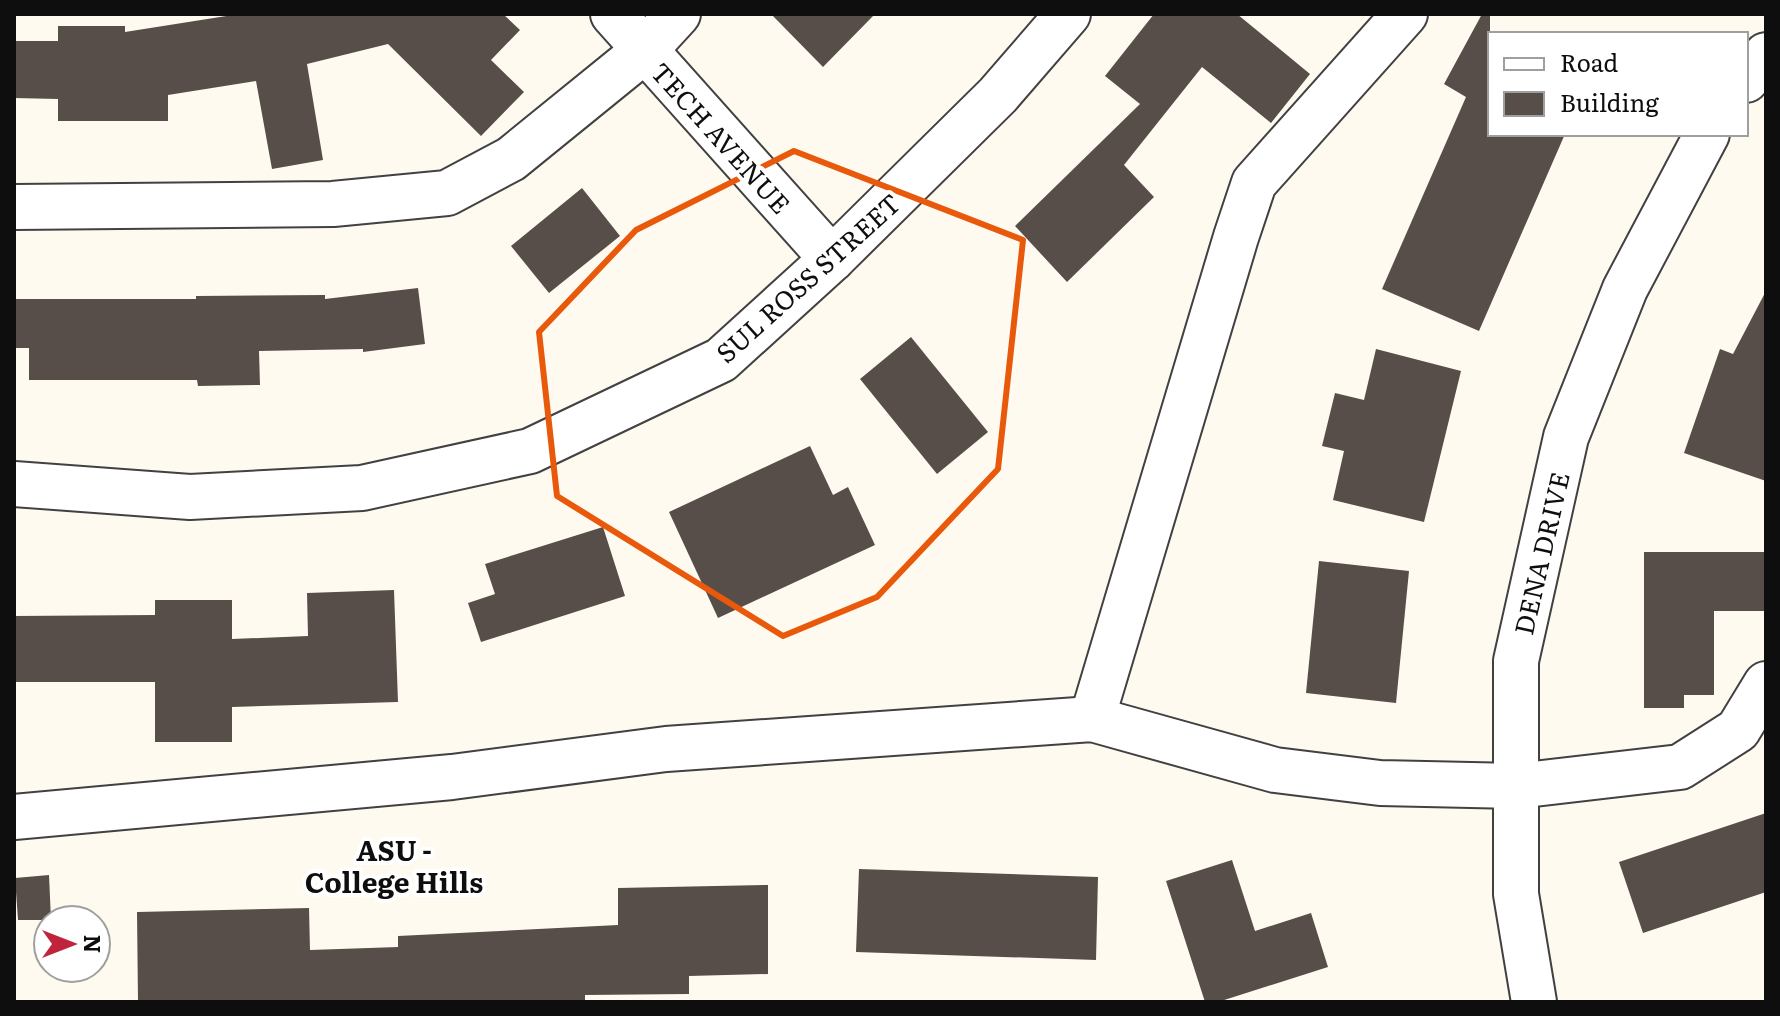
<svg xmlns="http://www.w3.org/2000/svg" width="1780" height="1016" font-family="Literata,serif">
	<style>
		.building { fill: #574e4a }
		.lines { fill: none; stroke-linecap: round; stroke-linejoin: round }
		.minor-casing { stroke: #414141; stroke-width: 48 }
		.minor { stroke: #fff; stroke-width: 44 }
		.marked { fill: none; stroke: #e8590c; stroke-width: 6; stroke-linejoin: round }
		.labels { text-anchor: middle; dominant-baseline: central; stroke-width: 8; stroke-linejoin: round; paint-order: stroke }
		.street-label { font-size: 26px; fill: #0e0e0e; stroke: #fff }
		.neighbourhood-label { font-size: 28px; font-weight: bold; fill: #0e0e0e; stroke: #fff }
	</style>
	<rect width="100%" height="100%" fill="#fffaef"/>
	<g class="building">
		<path d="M239 14H503L520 30 491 60 524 92 481 136 388 44 307 64 323 160 272 169 256 81 168 95V121H58V99L14 98V41H58V26H125V32Z"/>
		<path d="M771 14H875L823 67Z"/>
		<path d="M1154 14H1237L1310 74 1271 123 1202 67 1124 165 1154 197 1067 282 1015 226 1140 104 1105 76Z"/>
		<path d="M1482 14H1490V134H1565L1479 331 1382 289 1466 97 1444 84Z"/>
		<path d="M582 188 620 236 549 293 511 246Z"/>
		<path d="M418 288 425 344 363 352V349L259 351 260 385 198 386 197 380H29V348H14V299H196V296L325 295V299Z"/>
		<path d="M1766 291V481L1684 453 1720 349 1733 354Z"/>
		<path d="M911 337 988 432 937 474 860 379Z"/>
		<path d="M1376 349 1461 371 1424 522 1333 500 1344 451 1322 446 1335 393 1364 400Z"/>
		<path d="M810 446 833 495 848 487 875 545 718 618 669 512Z"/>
		<path d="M603 527 625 596 481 642 468 603 495 594 485 564Z"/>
		<path d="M1644 552H1766V611H1714V695H1684V708H1644Z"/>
		<path d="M1319 561 1409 571 1396 703 1306 693Z"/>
		<path d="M394 590 398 702 232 707V742H155V682H14V616L155 615V600H232V639L308 636 307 593Z"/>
		<path d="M1766 813V892L1643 933 1619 862Z"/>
		<path d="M1232 860 1255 931 1311 913 1328 967 1218 1002H1205L1166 881Z"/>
		<path d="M859 869 1098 877 1096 960 856 952Z"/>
		<path d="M49 875 51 920H18L15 878Z"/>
		<path d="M768 885V974L689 976V994L585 995V1002H138L137 912 309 908 310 950 398 947V936L618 925V888Z"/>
	</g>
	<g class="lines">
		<defs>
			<g id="minor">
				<path d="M613 14 832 259"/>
				<path d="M1746 80 1766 55"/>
				<path d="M14 207 333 204 447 193 511 159 644 51 678 14"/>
				<path d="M14 484 190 497 362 488 530 451 721 360 832 259 998 95 1068 14"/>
				<path d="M1092 719 1236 237 1254 183 1405 14"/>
				<path d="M14 817 452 777 666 749 1092 719 1275 770 1380 783 1516 786 1680 767 1738 730 1766 684"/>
				<path d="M1534 1002 1516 894V661L1566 437 1625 289 1707 134"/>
			</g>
		</defs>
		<use href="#minor" class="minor-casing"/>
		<use href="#minor" class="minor"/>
	</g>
	<path class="marked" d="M794 151 1023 240 998 469 877 597 783 636 557 496 539 332 636 230Z"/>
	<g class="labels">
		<g class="street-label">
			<text transform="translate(722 137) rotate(48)">TECH AVENUE</text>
			<text transform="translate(807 277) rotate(-42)">SUL ROSS STREET</text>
			<text transform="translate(1540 553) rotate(-77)">DENA DRIVE</text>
		</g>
		<g class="neighbourhood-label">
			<text x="394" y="849">ASU -<tspan x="394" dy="32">College Hills</tspan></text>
		</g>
	</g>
	<rect width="1780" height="1016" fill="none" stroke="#0e0e0e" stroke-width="32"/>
	<rect x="1488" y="32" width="260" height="104" fill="#ffffff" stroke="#9f9f9f" stroke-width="2"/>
	<rect x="1504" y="58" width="40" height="12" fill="#ffffff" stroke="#9f9f9f" stroke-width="2"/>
	<text x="1560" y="72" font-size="24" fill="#0e0e0e">Road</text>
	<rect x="1504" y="92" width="40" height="24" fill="#574e4a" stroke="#9f9f9f" stroke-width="2"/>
	<text x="1560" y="112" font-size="24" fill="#0e0e0e">Building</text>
	<g transform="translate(72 944) rotate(90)"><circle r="38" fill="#ffffff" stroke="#9f9f9f" stroke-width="2"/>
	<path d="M0-6L14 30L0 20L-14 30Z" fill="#c0243d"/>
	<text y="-12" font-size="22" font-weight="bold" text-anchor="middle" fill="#0e0e0e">N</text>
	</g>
</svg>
